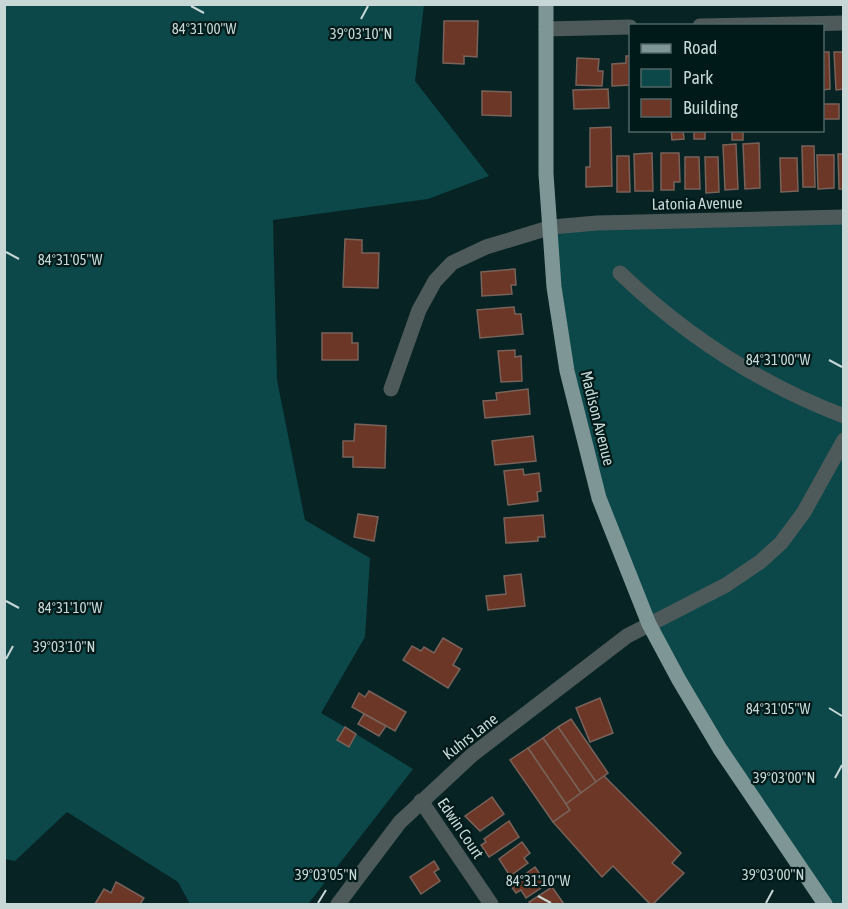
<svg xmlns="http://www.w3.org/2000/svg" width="848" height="909" font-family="'Asap Condensed',sans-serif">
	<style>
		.green { fill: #0c4849 }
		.building { fill: #6c3726; stroke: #79625a; stroke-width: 1.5 }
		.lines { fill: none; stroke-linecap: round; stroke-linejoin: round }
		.minor { stroke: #4e5a5a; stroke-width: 15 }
		.major { stroke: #7e9796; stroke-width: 15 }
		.ticks { fill: none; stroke: #c7d7d6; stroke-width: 2 }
		.labels { text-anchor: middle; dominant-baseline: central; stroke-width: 4.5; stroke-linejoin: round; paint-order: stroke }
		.street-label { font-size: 16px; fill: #c7d7d6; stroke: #001a1a }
		.ticks-label { font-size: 15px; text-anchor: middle; fill: #c7d7d6; stroke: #001a1a; stroke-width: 4.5; stroke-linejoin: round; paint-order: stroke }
	</style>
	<rect width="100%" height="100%" fill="#072323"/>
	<g class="green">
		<path d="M4 5H424L415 81 489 176 428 199 273 220 277 380 305 520 370 558 365 637 321 713 345 727 349 746 356 734 413 769 308 904H190L178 882 67 812 15 861 5 859Z"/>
		<path d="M843 217V904H825L649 624 584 443 552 227Z"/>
	</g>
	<g class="building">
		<path d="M444 21H478L477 57 464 56V64L443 63Z"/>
		<path d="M822 52H829L830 89 822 90Z"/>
		<path d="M834 52H844V89L836 90Z"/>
		<path d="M626 56H630V85L612 86V64L626 63Z"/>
		<path d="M577 58 599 59 598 71H603L602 86 576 85Z"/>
		<path d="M608 89 609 108 574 109 573 90Z"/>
		<path d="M482 91 511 92V116L482 115Z"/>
		<rect x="823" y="104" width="16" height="15"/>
		<path d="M611 127 612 186 586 187V167H590V128Z"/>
		<path d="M671 130H683L684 139 672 140Z"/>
		<rect x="694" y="130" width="11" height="9"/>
		<rect x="732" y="130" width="11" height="10"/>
		<path d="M759 143 760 188 745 189 743 144Z"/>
		<path d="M736 144 738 189 725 190 723 145Z"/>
		<path d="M802 146H814L815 187H803Z"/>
		<path d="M652 153 653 191H635L634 154Z"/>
		<path d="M661 153H679L680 182H674V190H661Z"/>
		<path d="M838 154H844V189H839Z"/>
		<path d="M817 155H834V188L818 189Z"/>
		<path d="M617 156H629L630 192H617Z"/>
		<path d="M685 157H699L700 189H685Z"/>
		<path d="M705 157H718L719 192 706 193Z"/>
		<path d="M780 158H797L798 191 781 192Z"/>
		<path d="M345 239 362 240V253H379L378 288 343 287Z"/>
		<path d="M515 269 516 285H511L512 294 482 296 481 272Z"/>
		<path d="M514 307 515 314H521L523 334 480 338 477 310Z"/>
		<path d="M322 333H352V343H358V360H322Z"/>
		<path d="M515 350V357L521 356 522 381 501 382 498 351Z"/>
		<path d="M528 389 530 414 485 418 483 401 497 400 496 393Z"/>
		<path d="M355 424 386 426 385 468 353 467V457H343V441H354Z"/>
		<path d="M533 436 536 461 495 465 492 441Z"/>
		<path d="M523 469 524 475 539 473 541 491 537 492 538 501 508 505 504 471Z"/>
		<path d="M358 514 378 517 374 541 354 537Z"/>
		<path d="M543 515 545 537H538V541L506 543 504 518Z"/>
		<path d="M521 574 525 606 488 610 486 596 506 594 504 576Z"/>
		<path d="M443 638 462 649 453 665 460 669 448 688 403 660 412 646 421 651 424 647 434 653Z"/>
		<path d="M369 691 406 712 395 731 352 707 359 693 365 697Z"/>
		<path d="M600 698 613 733 590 742 576 708Z"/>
		<path d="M364 714 386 726 379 736 358 724Z"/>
		<path d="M571 719 608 773 596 782 558 727Z"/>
		<path d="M345 727 356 734 349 747 337 740Z"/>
		<path d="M558 727 596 782 581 793 543 738Z"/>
		<path d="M543 738 581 793 566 804 528 748Z"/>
		<path d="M528 748 570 810 553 822 510 760Z"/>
		<path d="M604 776 681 853 672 863 684 873 653 904H650L613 866 602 877 553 822 570 810 566 804Z"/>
		<path d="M492 797 504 814 480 831 465 816Z"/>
		<path d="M509 821 519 837 489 857 481 845 486 842 484 839Z"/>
		<path d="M522 842 530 853 524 858 528 863 510 876 499 859Z"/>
		<path d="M434 861 439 869 434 872 440 881 421 894 410 877Z"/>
		<path d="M535 867 547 884 526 898 521 890 516 893 510 885Z"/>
		<path d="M116 882 144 898 140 904H95L104 889 111 893Z"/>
		<path d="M552 887 564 904H531L529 902Z"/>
	</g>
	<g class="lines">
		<g class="minor">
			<path d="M700 26 844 23"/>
			<path d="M546 29 630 27"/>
			<path d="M620 273C685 335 760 384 844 416"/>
			<path d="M391 389 419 310 435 281 452 263 486 247 552 227 597 223 844 217"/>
			<path d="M421 801 491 904"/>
			<path d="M338 904 400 822 472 755 627 636 726 585 760 562 781 543 804 512 844 440"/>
		</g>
		<path class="major" d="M546 4V174L554 287 567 371 599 498 649 624 679 680 720 749 825 904"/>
	</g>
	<path class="ticks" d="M191 6 204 13M361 19 368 6M6 252 19 259M829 360 842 367M6 601 19 608M6 659 13 646M829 708 842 716M835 778 842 765M538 896 551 903M318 903 326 890M766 903 773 890"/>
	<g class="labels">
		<g class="street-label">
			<text transform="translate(697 203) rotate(-1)">Latonia Avenue</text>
			<text transform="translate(598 418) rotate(76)">Madison Avenue</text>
			<text transform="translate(470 736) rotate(-38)">Kuhrs Lane</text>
			<text transform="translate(461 828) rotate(56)">Edwin Court</text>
		</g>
	</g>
	<g class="ticks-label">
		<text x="204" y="34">84°31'00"W</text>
		<text x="361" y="39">39°03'10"N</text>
		<text x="70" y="265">84°31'05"W</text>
		<text x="778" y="365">84°31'00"W</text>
		<text x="70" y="613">84°31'10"W</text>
		<text x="64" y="652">39°03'10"N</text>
		<text x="778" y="714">84°31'05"W</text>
		<text x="784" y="783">39°03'00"N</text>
		<text x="326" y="880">39°03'05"N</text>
		<text x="773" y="880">39°03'00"N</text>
		<text x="538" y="886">84°31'10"W</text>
	</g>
	<rect width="848" height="909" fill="none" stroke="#c7d7d6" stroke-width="12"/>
	<rect x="629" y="24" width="195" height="108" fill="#001a1a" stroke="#506665" stroke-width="1.5"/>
	<rect x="641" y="44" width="30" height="9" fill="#7e9796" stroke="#506665" stroke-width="1.5"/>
	<text x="683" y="54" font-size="18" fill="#c7d7d6">Road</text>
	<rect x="641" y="69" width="30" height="18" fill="#0c4849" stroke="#506665" stroke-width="1.5"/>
	<text x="683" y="84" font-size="18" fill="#c7d7d6">Park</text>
	<rect x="641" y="99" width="30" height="18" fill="#6c3726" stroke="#506665" stroke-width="1.5"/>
	<text x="683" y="114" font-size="18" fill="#c7d7d6">Building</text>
</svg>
